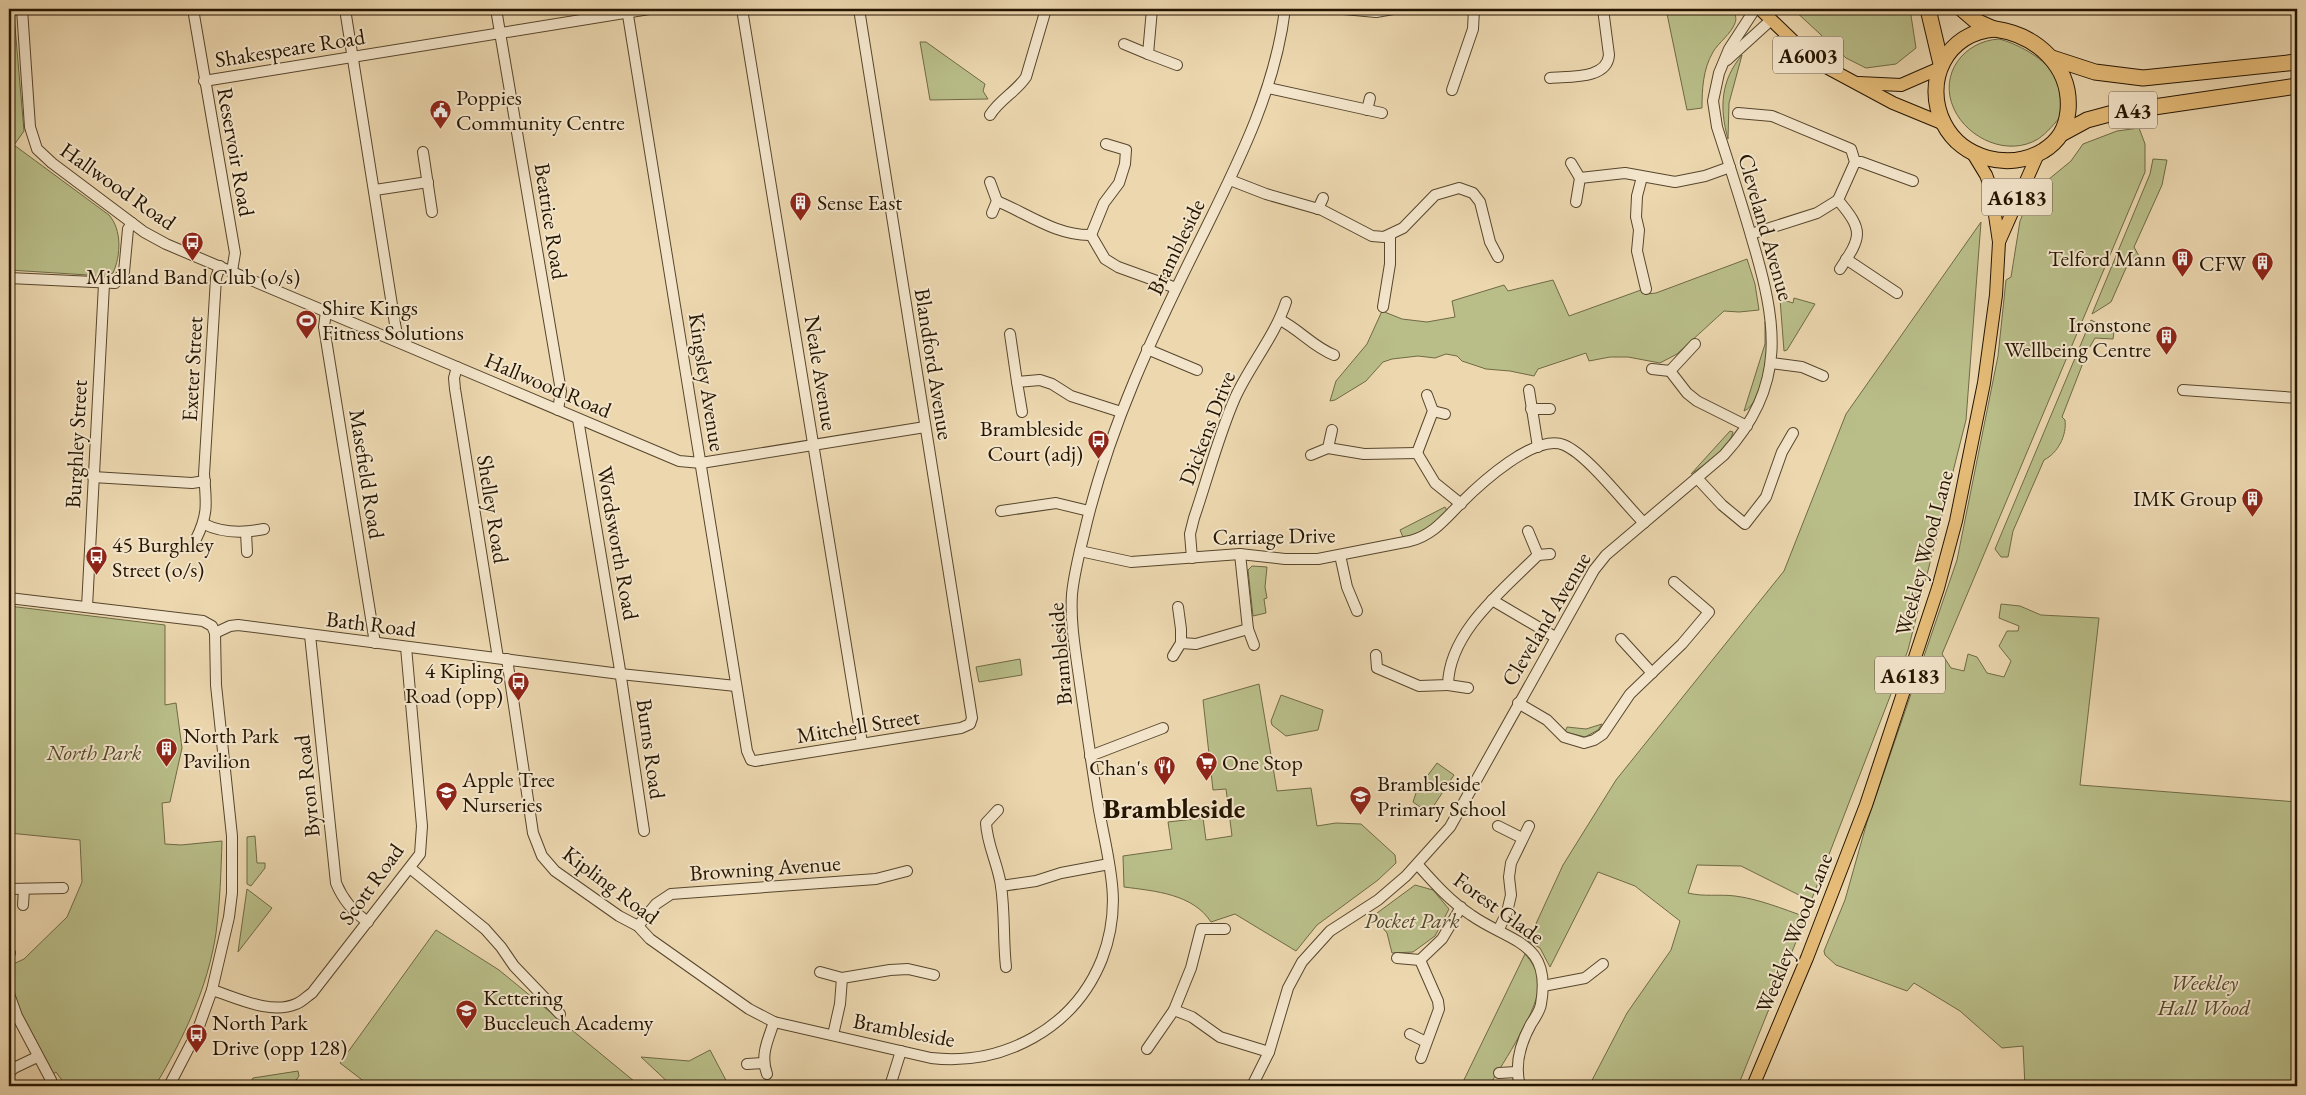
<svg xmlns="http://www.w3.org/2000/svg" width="2306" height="1095" font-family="'EB Garamond',serif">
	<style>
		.green { fill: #b9be89; stroke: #6f6a45 }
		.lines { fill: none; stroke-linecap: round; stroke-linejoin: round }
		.minor-casing { stroke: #57462c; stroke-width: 12 }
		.major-casing { stroke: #251501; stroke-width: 14 }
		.highway-casing { stroke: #251501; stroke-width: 17 }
		.minor { stroke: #f3e5cb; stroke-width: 10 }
		.major { stroke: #e6bc78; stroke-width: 12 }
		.highway { stroke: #e6bc78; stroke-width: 15 }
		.labels { text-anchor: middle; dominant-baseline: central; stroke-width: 4; stroke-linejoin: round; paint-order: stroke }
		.shield { fill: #f3e5cb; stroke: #63533e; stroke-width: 1 }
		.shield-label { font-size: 21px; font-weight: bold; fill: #251501 }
		.street-label { font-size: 22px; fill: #251501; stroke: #f3e5cb }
		.poi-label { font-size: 22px; fill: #251501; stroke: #f3e5cb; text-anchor: start }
		.park-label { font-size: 22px; font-style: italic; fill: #51482a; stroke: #f3e5cb }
		.district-label { font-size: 28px; font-weight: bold; fill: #251501; stroke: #f3e5cb }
	</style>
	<rect width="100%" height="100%" fill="#ecd7af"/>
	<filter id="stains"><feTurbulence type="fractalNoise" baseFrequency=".004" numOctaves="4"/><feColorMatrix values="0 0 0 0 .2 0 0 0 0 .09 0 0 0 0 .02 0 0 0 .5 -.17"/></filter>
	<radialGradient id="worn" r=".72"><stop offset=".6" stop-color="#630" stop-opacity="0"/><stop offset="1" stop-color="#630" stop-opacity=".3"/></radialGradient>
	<g class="green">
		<path d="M9 9H12L14 15 24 131 14 145 109 215C122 230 121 255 113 273L104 276 9 270Z"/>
		<path d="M1666 9H1733C1735 12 1737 19 1735 23 1731 34 1719 42 1713 52 1703 69 1702 89 1702 108L1687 110Z"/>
		<path d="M1793 9H1910L1916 48 1896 64 1866 68 1846 58Z"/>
		<path d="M1999 39C2019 44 2052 62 2059 83 2063 92 2061 105 2062 115 2055 123 2047 133 2038 139 2008 157 1968 139 1954 109 1938 74 1964 41 1999 39Z"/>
		<path d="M920 42H926L985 84 983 91 988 99 930 100Z"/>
		<path d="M1742 55 1729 103 1728 139C1719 107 1721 80 1742 55Z"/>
		<path d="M2139 128 2145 144V172L1942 654 1951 668 1964 671 1968 654 1977 657 1987 673 2004 677 2011 661 1999 646 2007 631H2018L2019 626 1999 618 2001 604 2020 606 2041 615 2099 618 2080 785 2297 802V1086H2025L2023 1046 2002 1048 1960 1011 1914 983 1907 991 1836 965 1825 955 1824 951 1845 900 1867 822 1957 560 1998 356 2006 280 2011 277 2020 221 2032 193 2071 161 2083 144 2117 131Z"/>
		<path d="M2153 159 2167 160 2162 185 2134 247 2139 256 2137 263 2126 268 2111 302 2092 314 2150 174Z"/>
		<path d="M1981 222 1966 420 1908 650 1811 901 1741 866 1697 865 1688 893C1704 897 1719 894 1735 896 1759 899 1783 909 1806 917L1738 1086H1589L1627 1013 1671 950 1680 921 1635 886 1598 872 1550 967 1540 948 1528 941 1563 865 1616 780 1784 571 1846 414Z"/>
		<path d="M1747 259 1755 284 1759 310 1739 312 1724 311 1677 354 1660 363 1628 357H1610L1589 361 1586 353 1538 369 1534 376 1510 371 1486 369 1462 361 1457 356 1446 354 1435 358 1418 356 1392 359 1383 362 1366 381 1335 400 1330 401 1336 381 1367 344 1382 311 1402 319 1427 322 1455 317 1452 301 1504 285 1508 291 1553 280 1569 316 1641 290 1647 294 1656 293Z"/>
		<path d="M1794 298 1815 304 1787 350 1784 351 1780 299 1793 303Z"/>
		<path d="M2091 320 2114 332 2113 339 2095 338 2088 350 2062 417 2065 420C2067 435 2058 453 2044 460L2013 531 2008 557H2001L1995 549Z"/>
		<path d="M1765 322C1771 340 1764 403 1744 411L1765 344Z"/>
		<path d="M1730 431 1733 432C1729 450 1705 464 1691 474Z"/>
		<path d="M1445 507 1447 511 1431 527 1406 538 1403 537 1400 530Z"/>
		<path d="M1252 566 1267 567 1265 587 1267 598 1264 599 1266 613 1253 616 1248 570Z"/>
		<path d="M9 606 165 625V705L176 703 182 748 170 802 162 803 165 844 181 845 222 841C221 872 220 903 216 933 208 987 183 1040 155 1086H66L56 1072 53 1074C37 1043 9 1001 9 966L24 959 67 917 82 882 80 840 9 833Z"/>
		<path d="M1020 659 1022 675 979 682 976 667Z"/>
		<path d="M1259 684 1277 791 1311 788 1317 826 1336 823 1361 824 1395 855 1396 863 1378 880 1317 925 1296 951 1235 914 1211 922C1193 894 1155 891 1124 887L1123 856 1172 849 1168 822 1203 818 1206 840 1232 836 1226 789 1213 790 1203 700Z"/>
		<path d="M1281 695 1323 710 1318 730 1286 736 1272 725 1271 721Z"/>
		<path d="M1602 724 1598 730 1585 737 1565 732 1567 727 1586 729Z"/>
		<path d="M1437 763 1454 775 1429 813 1413 802 1417 790Z"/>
		<path d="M255 836 257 863H265V868L251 886 247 884V837Z"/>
		<path d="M1415 885 1433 890 1449 909 1435 936 1413 952 1392 953 1387 933 1373 916Z"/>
		<path d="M247 889 272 908 238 952Z"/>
		<path d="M436 930 499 970 640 1086H370L340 1063Z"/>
		<path d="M1525 954C1531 961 1538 971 1539 981 1541 1007 1503 1063 1489 1086H1461Z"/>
		<path d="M710 1050 729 1086H672L641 1057 689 1061Z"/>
		<path d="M298 1071 299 1076 292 1086H248L253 1078Z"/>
	</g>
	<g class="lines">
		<defs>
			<g id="minor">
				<path d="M22 9 30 127 37 149 52 163 144 232 166 244 679 461 701 463 925 427"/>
				<path d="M193 9 235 253 232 271"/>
				<path d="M345 9 395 324 397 334 394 340"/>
				<path d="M496 9 561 391 558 410"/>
				<path d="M627 9 747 751 751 760 755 761 961 728 970 724 972 718 859 9"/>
				<path d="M742 9 862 743"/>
				<path d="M1152 9 1148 54 1177 65"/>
				<path d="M1344 9 1376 12 1393 9"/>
				<path d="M1124 44 1148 54"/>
				<path d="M1727 60 1771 20"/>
				<path d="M1550 78C1568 76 1607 80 1609 55L1603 9"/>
				<path d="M204 81 649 9"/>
				<path d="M1268 88 1382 113"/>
				<path d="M1452 90 1473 29 1474 9"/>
				<path d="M1367 110 1370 98"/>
				<path d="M1738 113 1772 116 1851 149 1855 162 1838 200C1864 231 1862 236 1840 269"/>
				<path d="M990 115C1000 99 1016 92 1026 77L1046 9"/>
				<path d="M423 152 432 212"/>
				<path d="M1855 162H1861L1913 181"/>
				<path d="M1571 163 1580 178"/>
				<path d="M1642 177 1637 196 1636 217 1639 230 1637 251 1646 289"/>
				<path d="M1230 180 1266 194 1322 210 1372 236 1384 237 1403 228 1435 195 1459 188 1473 193 1480 202 1490 242 1498 257"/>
				<path d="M990 182 997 201 992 213"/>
				<path d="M375 190 428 182"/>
				<path d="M997 201C1028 214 1057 236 1091 235L1104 203 1119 183 1125 164 1126 150 1106 144"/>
				<path d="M1576 202 1580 178 1625 173 1675 182 1705 176 1730 167"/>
				<path d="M1318 209 1323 198"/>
				<path d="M1751 234 1817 213 1838 200"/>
				<path d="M1091 235 1105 259 1118 267 1176 288"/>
				<path d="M1846 259 1897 293"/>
				<path d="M9 278 115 283 124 272 128 229 132 223"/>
				<path d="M1383 307 1390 264V236"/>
				<path d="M326 311 324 327 375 643"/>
				<path d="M1280 320C1299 329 1313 347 1334 355"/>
				<path d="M1010 334 1017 382"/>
				<path d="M1695 344 1670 371 1687 393 1697 401 1747 426"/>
				<path d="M1147 349 1197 370"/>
				<path d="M1771 363 1802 367 1823 376"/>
				<path d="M457 367 454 378 455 389 498 658"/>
				<path d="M1652 369 1670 371"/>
				<path d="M1529 390 1538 447"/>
				<path d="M2183 390 2297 398"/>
				<path d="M1531 409H1550"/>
				<path d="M1433 411 1445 414"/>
				<path d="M1022 412 1017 382 1040 380 1052 384 1071 396 1121 412"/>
				<path d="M578 419 619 664 644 831"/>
				<path d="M1328 448 1364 454 1417 453"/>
				<path d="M1417 453 1435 483 1461 504"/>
				<path d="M1417 453 1433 411 1427 395"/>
				<path d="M1311 455 1328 448 1332 430"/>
				<path d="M93 477 192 483 205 481"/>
				<path d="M1697 478 1722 505 1745 524 1766 497 1782 452 1793 433"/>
				<path d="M1001 511 1056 503 1089 511"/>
				<path d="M204 524C222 533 244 533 264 529"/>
				<path d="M246 532 247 552"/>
				<path d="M196 539C209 513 206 502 204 474L216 278 220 266"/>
				<path d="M1080 551 1131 562 1240 554 1285 559H1318L1410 541C1433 535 1445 519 1461 503 1480 484 1535 433 1564 445 1588 455 1624 503 1644 523"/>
				<path d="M1340 555 1347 587 1357 611"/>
				<path d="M1538 555 1550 554"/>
				<path d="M1192 558 1190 534 1194 518C1207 480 1219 434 1235 398 1250 365 1275 336 1286 302"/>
				<path d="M9 598 203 621 212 626 215 633 216 685 232 836V893L229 917 212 990 197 1032 169 1086"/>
				<path d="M1492 600 1555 637"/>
				<path d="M87 607 104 284"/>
				<path d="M1178 607 1181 629V643"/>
				<path d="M1248 629 1254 645"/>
				<path d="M215 633 230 626 238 625 620 674 736 686"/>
				<path d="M310 635 336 883C343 900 353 912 368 922"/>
				<path d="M1621 639 1652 673"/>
				<path d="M1376 655 1377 668 1419 686 1448 685C1449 632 1503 590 1538 555L1528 531"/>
				<path d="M1173 656 1181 643 1196 644 1248 629 1240 554"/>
				<path d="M507 659 533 833 542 856 555 871 619 916 638 926 650 939 749 1009 774 1022 931 1058C1003 1066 1074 1029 1102 959 1123 904 1109 865 1099 810 1092 768 1086 726 1080 684 1076 654 1070 624 1072 594 1074 574 1079 554 1084 534 1108 429 1154 332 1202 236 1238 163 1275 91 1285 9"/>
				<path d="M1448 685 1468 688"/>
				<path d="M1518 703 1547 720 1564 737 1584 743 1594 740 1603 734 1630 694 1682 644 1709 612 1674 582"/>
				<path d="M1090 756 1163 728"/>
				<path d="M998 810 986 823C987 845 998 864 1001 886 1005 913 1003 940 1006 967"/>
				<path d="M1498 826 1522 838"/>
				<path d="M1418 865C1434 883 1450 901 1471 915 1511 943 1552 941 1541 1004 1540 1011 1535 1018 1531 1024 1520 1044 1514 1064 1520 1086"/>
				<path d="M410 868 485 929 501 947 514 966 560 1014"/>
				<path d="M1001 886 1036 881 1061 873 1109 864"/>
				<path d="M9 889 63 888"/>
				<path d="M23 905 24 889"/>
				<path d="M638 926 656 904 671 894 876 879 907 871"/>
				<path d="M1225 929H1201L1191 968 1174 1010 1192 1017 1220 1037 1269 1052"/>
				<path d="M1499 929 1507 912 1511 895 1509 877 1511 863 1529 826"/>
				<path d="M9 955 10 953"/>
				<path d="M1397 958 1420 960"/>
				<path d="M820 972 842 978"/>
				<path d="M1543 986 1585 978 1603 964"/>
				<path d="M212 990C238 998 270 1015 296 1004 302 1002 307 996 312 993L420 854 422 826 406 647"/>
				<path d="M9 994 17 1016 51 1080"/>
				<path d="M1410 1034 1426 1042"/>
				<path d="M833 1035 840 1004 842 978 890 970 908 969 934 975"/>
				<path d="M1147 1049 1174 1010"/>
				<path d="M1421 1058 1439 1009 1438 1001 1420 960 1442 939 1461 907"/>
				<path d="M747 1064 763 1063"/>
				<path d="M9 1073 14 1068 37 1057"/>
				<path d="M1499 1073 1516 1072"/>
				<path d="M767 1074C760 1055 768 1040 774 1022"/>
				<path d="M890 1086 901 1051"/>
				<path d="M1252 1086 1269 1052 1288 988 1302 962 1330 931 1378 900 1406 876 1450 827 1594 570 1606 555 1724 455C1788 385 1777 323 1752 239 1741 201 1729 164 1717 127L1713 101 1719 73 1729 49 1755 9"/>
			</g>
			<g id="major">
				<path d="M1760 9 1813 60 1893 103 1944 124"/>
				<path d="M1859 83 1901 85 1940 68"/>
				<path d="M1999 242 2038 154"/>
				<path d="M1753 1086 1807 958 1866 805 1938 588 1956 521 1984 383 1996 295 1999 242 1991 188 1986 175 1972 152"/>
			</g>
			<g id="highway">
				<path d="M1928 9 1941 64"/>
				<path d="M1962 9 1976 21 1994 29"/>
				<path d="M1995 29C2037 35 2072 67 2068 111 2066 129 2059 141 2043 151 2009 171 1962 159 1944 124 1922 81 1947 32 1995 29Z"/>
				<path d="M2052 58 2095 72 2143 78 2297 62"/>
				<path d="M2063 133 2087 120 2113 113 2297 86"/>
			</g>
		</defs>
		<use href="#minor" class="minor-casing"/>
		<use href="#major" class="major-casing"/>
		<use href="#highway" class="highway-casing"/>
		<use href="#minor" class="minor"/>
		<use href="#major" class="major"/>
		<use href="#highway" class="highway"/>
	</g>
	<defs>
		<symbol id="civic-pin" viewBox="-11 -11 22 30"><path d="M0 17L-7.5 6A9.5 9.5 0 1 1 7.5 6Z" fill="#8f2418" stroke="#f3e5cb"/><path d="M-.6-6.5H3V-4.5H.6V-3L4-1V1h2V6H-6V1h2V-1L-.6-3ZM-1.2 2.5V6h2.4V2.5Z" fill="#fff"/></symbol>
		<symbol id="building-pin" viewBox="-11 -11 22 30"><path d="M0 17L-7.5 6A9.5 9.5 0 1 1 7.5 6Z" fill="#8f2418" stroke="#f3e5cb"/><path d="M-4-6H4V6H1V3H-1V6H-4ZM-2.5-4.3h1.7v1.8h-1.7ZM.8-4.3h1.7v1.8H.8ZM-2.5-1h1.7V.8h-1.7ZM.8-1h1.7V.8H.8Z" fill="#fff"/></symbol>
		<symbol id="bus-pin" viewBox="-11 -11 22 30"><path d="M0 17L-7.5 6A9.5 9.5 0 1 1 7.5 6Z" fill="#8f2418" stroke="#f3e5cb"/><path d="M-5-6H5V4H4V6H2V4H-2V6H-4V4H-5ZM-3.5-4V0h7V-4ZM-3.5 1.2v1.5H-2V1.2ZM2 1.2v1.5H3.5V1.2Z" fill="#fff"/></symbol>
		<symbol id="stadium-pin" viewBox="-11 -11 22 30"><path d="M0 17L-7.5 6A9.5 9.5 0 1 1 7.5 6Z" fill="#8f2418" stroke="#f3e5cb"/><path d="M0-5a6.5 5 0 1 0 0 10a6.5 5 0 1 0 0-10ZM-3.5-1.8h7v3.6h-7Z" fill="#fff"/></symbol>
		<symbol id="supermarket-pin" viewBox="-11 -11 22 30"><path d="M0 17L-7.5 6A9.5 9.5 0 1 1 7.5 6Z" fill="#8f2418" stroke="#f3e5cb"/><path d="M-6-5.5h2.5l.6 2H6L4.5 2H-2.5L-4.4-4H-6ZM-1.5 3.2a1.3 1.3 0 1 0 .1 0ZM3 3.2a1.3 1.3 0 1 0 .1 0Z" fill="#fff"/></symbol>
		<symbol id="restaurant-pin" viewBox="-11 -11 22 30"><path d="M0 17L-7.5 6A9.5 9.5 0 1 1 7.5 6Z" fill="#8f2418" stroke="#f3e5cb"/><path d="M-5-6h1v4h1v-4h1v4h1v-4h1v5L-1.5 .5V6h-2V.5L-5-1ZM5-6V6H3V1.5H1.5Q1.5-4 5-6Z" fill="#fff"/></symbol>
		<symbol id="school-pin" viewBox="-11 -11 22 30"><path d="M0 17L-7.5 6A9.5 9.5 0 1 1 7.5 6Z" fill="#8f2418" stroke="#f3e5cb"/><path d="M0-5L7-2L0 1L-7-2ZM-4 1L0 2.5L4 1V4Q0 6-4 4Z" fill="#fff"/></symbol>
	</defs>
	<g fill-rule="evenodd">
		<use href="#civic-pin" x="428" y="98" width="25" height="34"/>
		<use href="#building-pin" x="788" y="190" width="25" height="34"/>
		<use href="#bus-pin" x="180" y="230" width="25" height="34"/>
		<use href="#building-pin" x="2170" y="246" width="25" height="34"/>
		<use href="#building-pin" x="2250" y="250" width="25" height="34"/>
		<use href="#stadium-pin" x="294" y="308" width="25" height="34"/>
		<use href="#building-pin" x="2154" y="324" width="25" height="34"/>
		<use href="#bus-pin" x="1086" y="428" width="25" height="34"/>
		<use href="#building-pin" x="2240" y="486" width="25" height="34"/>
		<use href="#bus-pin" x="84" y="544" width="25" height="34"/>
		<use href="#bus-pin" x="506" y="670" width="25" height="34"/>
		<use href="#building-pin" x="154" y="736" width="25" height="34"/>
		<use href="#supermarket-pin" x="1194" y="750" width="25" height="34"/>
		<use href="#restaurant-pin" x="1152" y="754" width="25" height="34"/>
		<use href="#school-pin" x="434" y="780" width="25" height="34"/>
		<use href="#school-pin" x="1348" y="784" width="25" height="34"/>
		<use href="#school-pin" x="454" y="998" width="25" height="34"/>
		<use href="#bus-pin" x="184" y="1022" width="25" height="34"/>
	</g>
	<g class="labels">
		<g class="shield">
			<rect x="1773" y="36.5" width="70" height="37" rx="4"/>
			<rect x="2109" y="91.5" width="48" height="37" rx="4"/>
			<rect x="1982" y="178.5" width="70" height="37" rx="4"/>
			<rect x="1875" y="656.5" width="70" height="37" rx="4"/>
		</g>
		<g class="shield-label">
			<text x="1808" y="55">A6003</text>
			<text x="2133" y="110">A43</text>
			<text x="2017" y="197">A6183</text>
			<text x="1910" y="675">A6183</text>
		</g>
		<g class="street-label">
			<text transform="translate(290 48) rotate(-9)">Shakespeare Road</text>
			<text transform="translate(236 152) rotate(80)">Reservoir Road</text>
			<text transform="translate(118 186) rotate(35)">Hallwood Road</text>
			<text transform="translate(551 221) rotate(81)">Beatrice Road</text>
			<text transform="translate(1766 227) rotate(74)">Cleveland Avenue</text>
			<text transform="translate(1176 247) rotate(-64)">Brambleside</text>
			<text transform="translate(934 364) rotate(81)">Blandford Avenue</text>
			<text transform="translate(192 369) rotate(-87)">Exeter Street</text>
			<text transform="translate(821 373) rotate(81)">Neale Avenue</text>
			<text transform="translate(707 382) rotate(81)">Kingsley Avenue</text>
			<text transform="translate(548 385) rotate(23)">Hallwood Road</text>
			<text transform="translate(1207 428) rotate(-69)">Dickens Drive</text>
			<text transform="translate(76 444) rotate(-87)">Burghley Street</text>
			<text transform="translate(367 474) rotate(81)">Masefield Road</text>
			<text transform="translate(493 509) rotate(81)">Shelley Road</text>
			<text transform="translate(1274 536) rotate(-1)">Carriage Drive</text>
			<text transform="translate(618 543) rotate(80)">Wordsworth Road</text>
			<text transform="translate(1924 553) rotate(-75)">Weekley Wood Lane</text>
			<text transform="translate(1546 619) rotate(-59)">Cleveland Avenue</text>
			<text transform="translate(371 624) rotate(7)">Bath Road</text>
			<text transform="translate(1060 654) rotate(-95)">Brambleside</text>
			<text transform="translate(858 726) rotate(-9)">Mitchell Street</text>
			<text transform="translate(651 749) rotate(82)">Burns Road</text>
			<text transform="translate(307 786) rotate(-96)">Byron Road</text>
			<text transform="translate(765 868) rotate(-4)">Browning Avenue</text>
			<text transform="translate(371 884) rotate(-54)">Scott Road</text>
			<text transform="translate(611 885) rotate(37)">Kipling Road</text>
			<text transform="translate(1499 908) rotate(36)">Forest Glade</text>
			<text transform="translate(1794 933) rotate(-68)">Weekley Wood Lane</text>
			<text transform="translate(904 1030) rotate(11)">Brambleside</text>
		</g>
		<g class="poi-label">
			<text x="456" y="97">Poppies<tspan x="456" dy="25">Community Centre</tspan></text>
			<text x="817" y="202">Sense East</text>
			<text x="2166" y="258" text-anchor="end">Telford Mann</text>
			<text x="2246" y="263" text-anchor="end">CFW</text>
			<text x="193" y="276" text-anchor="middle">Midland Band Club (o/s)</text>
			<text x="322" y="307">Shire Kings<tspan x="322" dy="25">Fitness Solutions</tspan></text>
			<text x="2151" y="324" text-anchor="end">Ironstone<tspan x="2151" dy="25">Wellbeing Centre</tspan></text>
			<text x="1083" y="428" text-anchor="end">Brambleside<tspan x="1083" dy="25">Court (adj)</tspan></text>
			<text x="2237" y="498" text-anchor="end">IMK Group</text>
			<text x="112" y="544">45 Burghley<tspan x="112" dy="25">Street (o/s)</tspan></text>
			<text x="503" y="670" text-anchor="end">4 Kipling<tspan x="503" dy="25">Road (opp)</tspan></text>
			<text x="183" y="735">North Park<tspan x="183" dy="25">Pavilion</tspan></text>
			<text x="1222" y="762">One Stop</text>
			<text x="1148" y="767" text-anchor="end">Chan's</text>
			<text x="462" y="779">Apple Tree<tspan x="462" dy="25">Nurseries</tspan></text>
			<text x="1377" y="783">Brambleside<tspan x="1377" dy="25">Primary School</tspan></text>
			<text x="483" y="997">Kettering<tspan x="483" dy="25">Buccleuch Academy</tspan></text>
			<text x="212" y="1022">North Park<tspan x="212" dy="25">Drive (opp 128)</tspan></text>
		</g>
		<g class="park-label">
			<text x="94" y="752">North Park</text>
			<text x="1412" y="920">Pocket Park</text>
			<text x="2204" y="982">Weekley<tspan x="2204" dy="25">Hall Wood</tspan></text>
		</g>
		<g class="district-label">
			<text x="1174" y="808">Brambleside</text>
		</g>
	</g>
	<rect width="2306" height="1095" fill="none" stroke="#ecd7af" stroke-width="30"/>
	<rect x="10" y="10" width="2286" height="1075" fill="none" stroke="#251501" stroke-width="2.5"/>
	<rect x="15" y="15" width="2276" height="1065" fill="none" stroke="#251501"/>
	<rect width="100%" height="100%" filter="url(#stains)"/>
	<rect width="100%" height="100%" fill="url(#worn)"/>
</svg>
